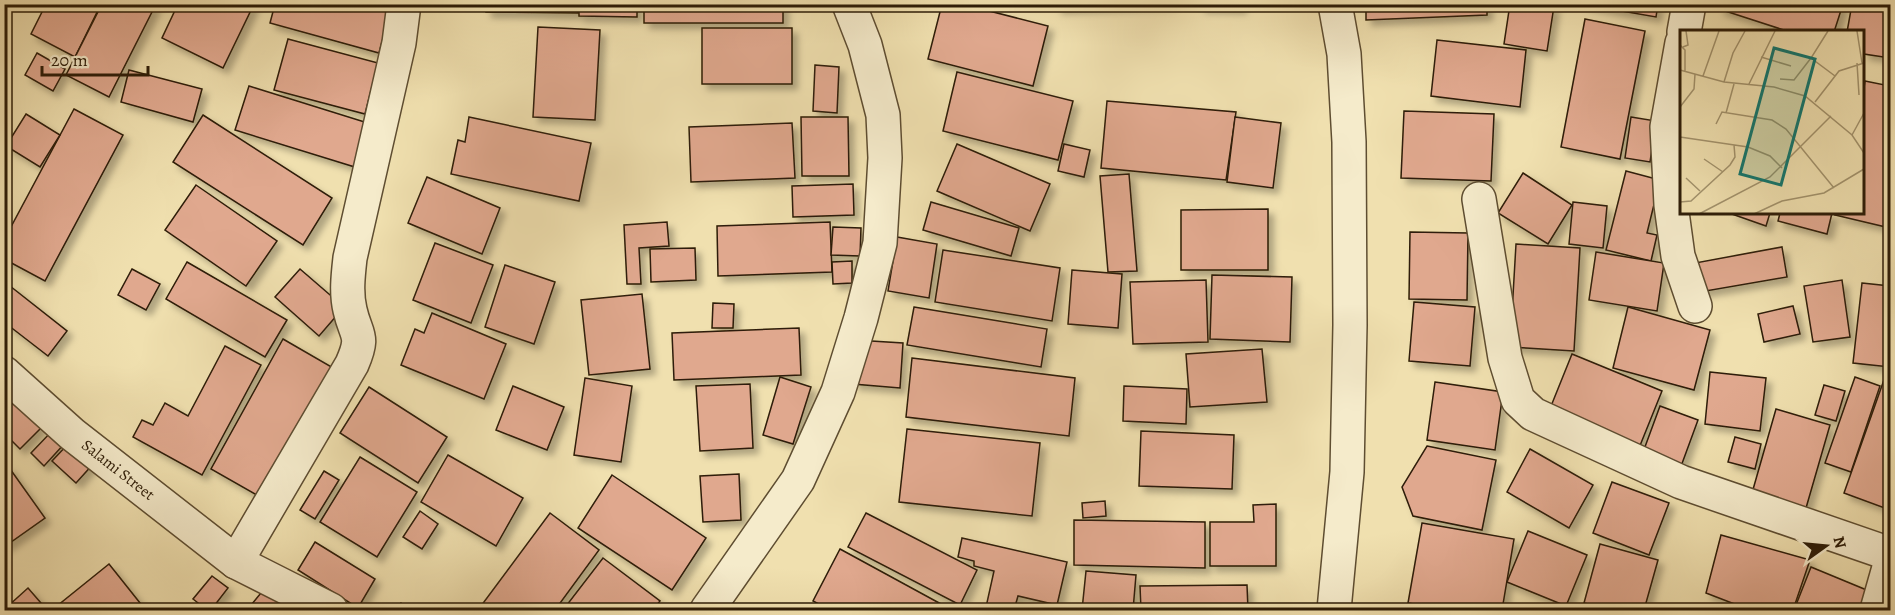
<svg xmlns="http://www.w3.org/2000/svg" width="1895" height="615" font-family="Alegreya,serif">
	<style>
		.building { fill: #e0a88e; stroke: #2d1c07; stroke-width: 1.5; filter: url(#shadow) }
		.lines { fill: none; stroke-linecap: round; stroke-linejoin: round }
		.street-casing { stroke: #5e4d31; stroke-width: 36 }
		.street { stroke: #f5ebcb; stroke-width: 33 }
		.labels { text-anchor: middle; dominant-baseline: central; stroke-width: 4.5; stroke-linejoin: round; paint-order: stroke }
		.street-label { font-size: 16px; fill: #2d1c07; stroke: #f5ebcb }
		.inset-road { fill: none; stroke: #a2926c; stroke-width: 1.5 }
		.view { fill: #0f766e; fill-opacity: 0.15; stroke: #0f766e; stroke-width: 3 }
		.inset-edge { fill: none; stroke: #2d1c07; stroke-width: 3 }
	</style>
	<defs>
		<filter id="shadow"><feDropShadow dx="5.5" dy="5.5" stdDeviation="3" flood-color="#0004"/></filter>
	</defs>
	<rect width="100%" height="100%" fill="#f0e0af"/>
	<filter id="stains"><feTurbulence type="fractalNoise" baseFrequency=".00333" numOctaves="4"/><feColorMatrix values="0 0 0 0 .2 0 0 0 0 .09 0 0 0 0 .02 0 0 0 .5 -.17"/></filter>
	<radialGradient id="worn" r=".72"><stop offset=".6" stop-color="#630" stop-opacity="0"/><stop offset="1" stop-color="#630" stop-opacity=".3"/></radialGradient>
	<g class="building">
		<path d="M46 4H101L75 57 31 34Z"/>
		<path d="M102 4H156L109 97 66 75Z"/>
		<path d="M178 4H254L223 68 162 38Z"/>
		<path d="M275 4H392L379 53 270 23Z"/>
		<path d="M486 4H578V13L486 12Z"/>
		<path d="M579 4H637V17L579 16Z"/>
		<rect x="644" y="4" width="139" height="19"/>
		<path d="M942 4H962L1048 26 1033 86 928 59Z"/>
		<path d="M1056 4H1171L1057 8Z"/>
		<path d="M1200 4H1241V8L1200 7Z"/>
		<path d="M1366 4H1487V15L1366 20Z"/>
		<path d="M1510 4 1554 6 1547 51 1504 44Z"/>
		<path d="M1581 4H1658L1656 17Z"/>
		<path d="M1720 4H1843L1834 32H1790L1719 9Z"/>
		<path d="M1852 4H1890V58L1864 54V32H1847Z"/>
		<path d="M1585 19 1645 31 1620 159 1561 147Z"/>
		<path d="M538 27 600 30 595 120 533 117Z"/>
		<rect x="702" y="28" width="90" height="56"/>
		<path d="M288 39 378 63 365 114 274 90Z"/>
		<path d="M1437 40 1526 50 1520 107 1431 96Z"/>
		<path d="M37 53 65 69 53 91 25 75Z"/>
		<path d="M815 65 839 67 837 113 813 111Z"/>
		<path d="M129 70 202 89 193 122 121 102Z"/>
		<path d="M957 72 1073 101 1058 160 943 131Z"/>
		<path d="M1865 81 1890 86V228L1835 215 1836 213H1864V88Z"/>
		<path d="M249 86 371 124 358 168 235 130Z"/>
		<path d="M1107 101 1236 112 1226 180 1101 168Z"/>
		<path d="M74 109 123 135 45 281 4 259V240Z"/>
		<path d="M1404 111 1494 114 1491 181 1401 178Z"/>
		<path d="M26 114 60 135 40 167 6 146Z"/>
		<path d="M203 115 332 198 303 245 173 162Z"/>
		<path d="M469 117 591 143 579 201 451 174 458 140 465 142Z"/>
		<path d="M801 117H848L849 176H802Z"/>
		<path d="M1235 117 1281 123 1273 188 1227 182Z"/>
		<path d="M1631 117 1656 121 1650 162 1625 158Z"/>
		<path d="M792 123 795 178 691 182 689 127Z"/>
		<path d="M957 144 1050 184 1030 231 937 191Z"/>
		<path d="M1064 144 1090 150 1084 177 1058 171Z"/>
		<path d="M1626 171 1660 180 1647 233 1657 235 1651 261 1606 250Z"/>
		<path d="M1523 173 1572 205 1548 244 1498 213Z"/>
		<path d="M1129 174 1137 271 1108 272 1100 176Z"/>
		<path d="M427 177 500 208 482 254 408 223Z"/>
		<path d="M853 184 854 215 793 217 792 186Z"/>
		<path d="M196 185 277 241 246 286 165 230Z"/>
		<path d="M931 202 1019 228 1011 256 923 230Z"/>
		<path d="M1573 202 1607 206 1603 248 1569 244Z"/>
		<path d="M1268 209V270H1181V210Z"/>
		<path d="M1729 213H1770L1766 226Z"/>
		<path d="M1780 213H1832L1827 234 1778 221Z"/>
		<path d="M667 222 669 246 639 248 641 284H627L624 225Z"/>
		<path d="M830 222 832 272 718 276 717 226Z"/>
		<path d="M833 227 861 228 860 256 831 255Z"/>
		<path d="M1410 232 1468 233 1467 300 1409 299Z"/>
		<path d="M897 237 937 244 929 298 888 291Z"/>
		<path d="M435 243 493 265 471 323 413 300Z"/>
		<path d="M1516 244 1580 248 1574 351 1510 347Z"/>
		<path d="M1782 247 1787 277 1700 292 1695 263Z"/>
		<path d="M695 248 696 280 651 282 650 249Z"/>
		<path d="M943 250 1060 268 1052 321 935 302Z"/>
		<path d="M1596 252 1664 263 1657 311 1589 300Z"/>
		<path d="M852 261V283L833 284 832 262Z"/>
		<path d="M187 262 287 320 265 357 166 299Z"/>
		<path d="M505 265 555 282 534 344 485 327Z"/>
		<path d="M132 269 160 284 146 310 118 295Z"/>
		<path d="M300 269 344 307 319 336 275 297Z"/>
		<path d="M1072 270 1122 274 1118 328 1068 324Z"/>
		<path d="M1212 275 1292 277 1290 342 1210 339Z"/>
		<path d="M1206 280 1208 342 1133 344 1130 282Z"/>
		<path d="M1842 280 1850 337 1813 342 1804 286Z"/>
		<path d="M1862 283 1890 286V367L1853 363Z"/>
		<path d="M10 286 67 331 48 356 4 322V292Z"/>
		<path d="M642 294 650 369 589 375 581 300Z"/>
		<path d="M1414 302 1475 307 1470 366 1409 361Z"/>
		<path d="M713 303 734 304 733 328H712Z"/>
		<path d="M1793 306 1800 334 1764 342 1758 314Z"/>
		<path d="M914 307 1047 329 1041 367 907 345Z"/>
		<path d="M1628 307 1710 330 1694 390 1613 368Z"/>
		<path d="M432 313 506 344 484 399 401 365 415 329 424 333Z"/>
		<path d="M799 328 801 375 674 380 672 333Z"/>
		<path d="M283 339 335 369 264 499 211 469Z"/>
		<path d="M855 340 903 343 900 388 853 384Z"/>
		<path d="M225 346 261 365 202 475 133 437 142 420 153 425 165 403 188 416Z"/>
		<path d="M1262 349 1267 402 1190 407 1186 354Z"/>
		<path d="M1572 354 1662 391 1637 453 1547 416Z"/>
		<path d="M912 358 1075 378 1069 436 906 417Z"/>
		<path d="M1710 372 1766 378 1760 431 1705 424Z"/>
		<path d="M780 377 811 387 793 444 763 435Z"/>
		<path d="M1855 377 1880 386 1851 472 1825 463Z"/>
		<path d="M1885 377 1890 379V510L1844 493Z"/>
		<path d="M585 378 632 386 621 462 574 455Z"/>
		<path d="M1435 382 1503 392 1495 450 1427 440Z"/>
		<path d="M750 384 753 448 700 451 696 386Z"/>
		<path d="M1824 385 1845 391 1836 421 1815 415Z"/>
		<path d="M513 386 564 407 547 450 496 430Z"/>
		<path d="M1124 386 1187 389 1186 424 1123 421Z"/>
		<path d="M369 387 447 437 418 483 340 433Z"/>
		<path d="M4 389 42 427 20 449 4 433Z"/>
		<path d="M1660 406 1698 420 1680 469 1642 455Z"/>
		<path d="M1776 409 1830 425 1806 508 1752 493Z"/>
		<path d="M907 429 1040 443 1032 516 899 502Z"/>
		<path d="M52 431 65 443 44 466 31 453Z"/>
		<path d="M1141 431 1234 435 1232 489 1139 486Z"/>
		<path d="M1735 437 1761 444 1755 469 1728 462Z"/>
		<path d="M70 442 94 463 76 483 52 461Z"/>
		<path d="M1427 446 1496 460 1482 530 1413 516 1402 487Z"/>
		<path d="M1530 449 1593 485 1569 528 1507 492Z"/>
		<path d="M448 455 523 498 496 546 421 502Z"/>
		<path d="M360 457 417 492 377 557 320 522Z"/>
		<path d="M8 466 45 518 4 547V469Z"/>
		<path d="M324 471 339 480 315 519 300 510Z"/>
		<path d="M739 474 741 520 703 522 700 476Z"/>
		<path d="M612 475 706 538 672 590 578 528Z"/>
		<path d="M1612 482 1669 503 1649 555 1593 533Z"/>
		<path d="M1105 501 1106 516 1083 518 1082 503Z"/>
		<path d="M1276 504V566H1210V522H1254L1253 505Z"/>
		<path d="M420 511 438 524 422 549 403 537Z"/>
		<path d="M550 513 599 550 555 610H478Z"/>
		<path d="M866 513 977 570 960 605 848 547Z"/>
		<path d="M1074 520 1205 522V568L1074 565Z"/>
		<path d="M1422 523 1514 539 1502 610H1450L1408 603Z"/>
		<path d="M1528 531 1587 555 1566 606 1507 582Z"/>
		<path d="M1721 535 1810 560 1793 610H1750L1706 593Z"/>
		<path d="M962 538 1067 562 1057 605 1018 596 1014 610 986 607 994 571 974 566V561L958 557Z"/>
		<path d="M315 542 375 579 358 608 298 570Z"/>
		<path d="M1600 544 1658 560 1644 610H1613L1584 603Z"/>
		<path d="M840 549 952 610H830L813 601Z"/>
		<path d="M603 558 660 601 653 610H563Z"/>
		<path d="M109 564 144 608 142 610H52Z"/>
		<path d="M1811 567 1869 591 1861 610H1794Z"/>
		<path d="M1086 571 1136 575 1133 610H1082Z"/>
		<path d="M212 576 228 588 211 610H207L193 599Z"/>
		<path d="M1247 585 1248 610H1141L1140 586Z"/>
		<path d="M28 588 47 610H10L7 607Z"/>
		<path d="M265 588 294 610H247Z"/>
		<path d="M401 603 411 610H395Z"/>
		<path d="M1731 604 1745 610H1728Z"/>
	</g>
	<g class="lines">
		<defs>
			<g id="street">
				<path d="M1684 32 1689 4"/>
				<path d="M1682 43 1667 127 1671 205 1678 256 1695 306"/>
				<path d="M1479 199 1505 358 1518 400 1533 414 1681 482 1890 554"/>
				<path d="M4 373 72 434 236 562 331 610"/>
				<path d="M236 562 352 364C365 334 356 337 350 310 346 293 348 276 350 258L399 43 404 4"/>
				<path d="M707 610 798 480 838 392 861 318 880 243 885 158 883 115 865 45 849 4"/>
				<path d="M1334 610 1347 472 1350 325 1349 142 1344 54 1335 4"/>
				<path d="M1877 610 1890 564"/>
			</g>
		</defs>
		<use href="#street" class="street-casing"/>
		<use href="#street" class="street"/>
	</g>
	<g class="labels">
		<g class="street-label">
			<text transform="translate(118 470) rotate(38)">Salami Street</text>
		</g>
	</g>
	<g transform="translate(1680 30)">
		<rect width="184" height="184" fill="#f0e0af"/>
		<path class="inset-road" d="M148 1 131 28 155 46M177 1 182 33M0 15 5 20V42M3 17 8 15 6 1M81 27 111 36M177 33 179 65M0 40 44 52 94 57 125 66 172 105 184 123M23 46 39 1M100 49 114 50 131 28M44 52 53 23 65 1M69 54 95 1M135 72 159 41 184 33M0 77 14 59 15 44M46 83 54 54M36 94 42 82 92 90 106 99 154 158M172 105 184 83M0 107 68 117 90 126 102 138M24 129 43 142M6 148 20 161M0 172 11 171 50 135 55 127 54 115M19 184 90 147 151 86M74 184 102 171 144 163 184 139"/>
		<path class="view" d="M94 18 135 29 101 155 60 144Z"/>
		<rect width="184" height="184" class="inset-edge"/>
	</g>
	<rect width="1895" height="615" fill="none" stroke="#f0e0af" stroke-width="24"/>
	<rect x="6" y="6" width="1883" height="603" fill="none" stroke="#2d1c07" stroke-width="3"/>
	<rect x="12" y="12" width="1871" height="591" fill="none" stroke="#2d1c07" stroke-width="1.5"/>
	<g transform="translate(1826 546) rotate(75)" stroke="#f5ebcb" stroke-width="4.5" paint-order="stroke">
	<path d="M0-4.5L10 22L0 15L-10 22Z" fill="#2d1c07"/>
	<text y="-9" font-size="16" font-weight="bold" text-anchor="middle" fill="#2d1c07">N</text>
	</g>
	<path d="M42 66v9h106v-9" fill="none" stroke="#2d1c07" stroke-width="3"/>
	<text x="51" y="66" font-size="18" fill="#2d1c07" stroke="#f5ebcb" stroke-width="4.5" paint-order="stroke">20 m</text>
	<rect width="100%" height="100%" filter="url(#stains)"/>
	<rect width="100%" height="100%" fill="url(#worn)"/>
</svg>
